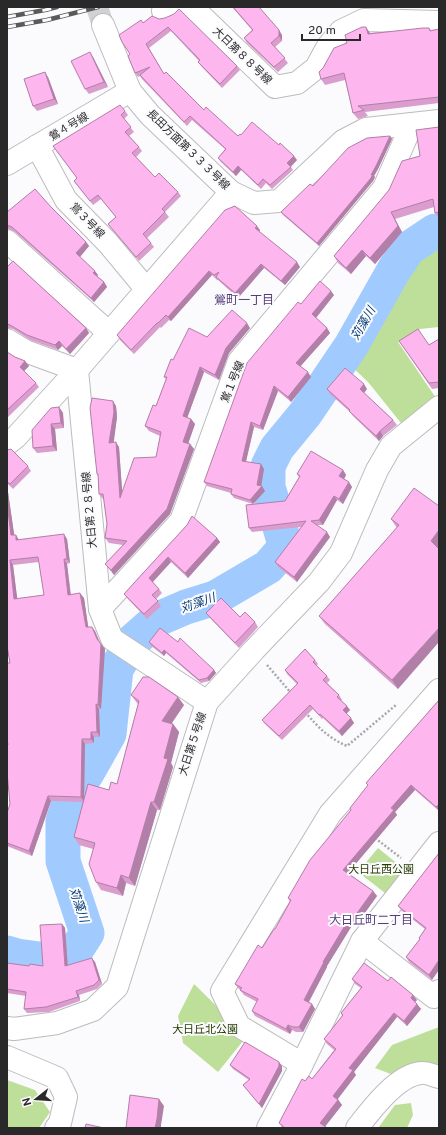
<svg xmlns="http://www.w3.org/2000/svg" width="446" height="1135" font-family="Overpass,'Noto Sans JP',sans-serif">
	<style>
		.green { fill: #bedf99 }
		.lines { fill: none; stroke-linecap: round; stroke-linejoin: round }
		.river { stroke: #a1cbff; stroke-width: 35 }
		.minor-tunnel { stroke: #d1d1d4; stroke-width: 22; stroke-dasharray: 22 11; stroke-linecap: butt }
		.minor-casing { stroke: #bcbcbf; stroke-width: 24 }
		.path { stroke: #a7a7a9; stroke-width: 2.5; stroke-dasharray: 2 2; stroke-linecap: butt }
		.minor { stroke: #fff; stroke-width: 22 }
		.rail-casing { stroke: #5a5a5b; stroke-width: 4.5 }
		.rail { stroke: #fbfbfe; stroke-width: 3; stroke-dasharray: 9; stroke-linecap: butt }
		.wall { fill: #da9dcd; fill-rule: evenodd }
		.shaded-wall { fill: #b17fa7 }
		.building { fill: #fdb6ee; stroke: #b17fa7; fill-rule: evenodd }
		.labels { text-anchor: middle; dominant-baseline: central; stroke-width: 4; stroke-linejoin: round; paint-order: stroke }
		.street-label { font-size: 11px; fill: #29292a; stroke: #fbfbfe }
		.park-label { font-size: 11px; fill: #273c04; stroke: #fbfbfe }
		.neighbourhood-label { font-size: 12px; fill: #543c78; stroke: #fbfbfe }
		.water-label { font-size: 12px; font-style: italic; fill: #043c74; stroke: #fbfbfe }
	</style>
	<rect width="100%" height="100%" fill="#fbfbfe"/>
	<g class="green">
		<path d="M437 239H439V327L420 329 398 342 436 398 401 423 368 382 346 361 410 256Z"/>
		<path d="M378 848 404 869 385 893 358 872Z"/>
		<path d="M194 984 247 1036 218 1072 183 1043 178 1016Z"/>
		<path d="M439 1027V1080L414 1083 375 1068 392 1045Z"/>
		<path d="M7 1080 35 1090 50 1112 39 1128H7Z"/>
		<path d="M411 1103 413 1115 407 1128H378L395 1105Z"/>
	</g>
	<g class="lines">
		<path class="river" d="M7 953 17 956 54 961 75 952 87 933 63 861V821L71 796 87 773 109 734 116 669 133 641 158 619 186 607 215 598 268 567 282 551 284 541 268 487V466L277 448 305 414 351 346 394 270 408 249 435 231H439"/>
		<path class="minor-tunnel" d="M97 7 103 25"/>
		<defs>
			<g id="minor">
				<path d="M192 7 275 87 297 83 316 68 328 46 341 31 364 20 439 22"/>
				<path d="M163 11 171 7"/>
				<path d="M103 25 130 91 150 115 231 192 254 203 279 201 343 141 366 129 439 121"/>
				<path d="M37 146 66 200 108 243 147 290"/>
				<path d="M7 164 130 91"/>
				<path d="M7 241 109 333"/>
				<path d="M7 340 25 351 77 370"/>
				<path d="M77 370 100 609 112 639 207 702"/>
				<path d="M7 444 16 437 77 370 231 192"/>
				<path d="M100 609 181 521 239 361 384 188 412 124"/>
				<path d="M362 941 434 997 439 991"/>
				<path d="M7 1028 14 1029 57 1023 93 1010 117 987 207 702 254 650 319 582 341 553 377 470 391 446 439 407"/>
				<path d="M7 1057 57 1078 66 1097 60 1123 56 1128"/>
				<path d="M302 1064 239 1026 222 991 330 814 439 690"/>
				<path d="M268 1128 302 1064 362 941 439 843"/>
				<path d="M357 1128C371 1110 397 1075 421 1073 427 1072 434 1076 439 1077"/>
			</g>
		</defs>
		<use href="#minor" class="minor-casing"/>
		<g class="path">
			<path d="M267 665 291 693"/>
			<path d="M305 712C319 728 327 737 347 746L396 705"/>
			<path d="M375 838 401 858"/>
		</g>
		<use href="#minor" class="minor"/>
		<defs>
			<g id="rail">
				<path d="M7 17 45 10 57 7"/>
				<path d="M7 27 47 20 98 7"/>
			</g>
		</defs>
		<use href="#rail" class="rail-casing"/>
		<use href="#rail" class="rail"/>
	</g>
	<g class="wall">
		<path d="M232 7H259L282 35V41L275 47 288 63 278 72 247 43 244 38 252 30Z"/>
		<path d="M152 16 237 66 240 70 222 88 201 66 198 62 199 61 171 31 149 48 164 74 204 110 238 136 297 160 291 167 293 170 272 189 266 183 261 189 241 170 236 176 221 162 218 158 225 149 192 120 187 126 142 79 140 76 138 77 135 73 130 54 143 23Z"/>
		<path d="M429 28 431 30 439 29V103L365 112 368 116 358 119 353 113 345 80 325 85 321 79 347 43 370 33Z"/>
		<path d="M93 57 108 87 89 94 85 89Z"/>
		<path d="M48 77 58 104 37 111 33 106Z"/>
		<path d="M125 111 128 115 124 119 134 132 129 136 139 147 142 151 136 157 155 177 178 192 181 196 165 212 169 217 147 238 154 247 139 261 108 224 116 217 101 199 93 205 74 181 77 178 53 146Z"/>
		<path d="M439 127V219L435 213 434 207 395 219 402 232 375 264 366 256 351 274 338 263 334 256 420 156Z"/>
		<path d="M390 136 392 139 378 169 374 176 375 177 373 181 319 246 283 215 281 212 313 186Z"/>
		<path d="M51 207 86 242 89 246 80 257 98 275 97 276 104 282 107 287 94 302 15 232 9 229H7V212Z"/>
		<path d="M260 230 259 232 300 267 285 285 264 268 238 298 218 280H217L212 275 171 321 169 320 161 328 160 327 134 354 120 340 117 335Z"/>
		<path d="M7 267 86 328 89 333 70 354 62 346 58 350 30 340 13 329 7 328Z"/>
		<path d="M334 295 316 318 327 328 330 333 300 366 311 377 291 402 278 391 263 430 254 427 246 462 264 469 261 486 265 491 253 504 234 498 231 494V493L207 486 204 482 301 304Z"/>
		<path d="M250 328 229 353 219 380 204 372 187 418 191 419 195 424 188 443 190 444 194 449 170 514 114 575 105 564 123 545 109 543 105 538 107 524 104 499H103L99 494 98 476 97 474 116 406 117 417 113 443 119 447 122 491 156 457 160 436 149 431 145 426 156 406 166 379 164 377 173 360 207 337Z"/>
		<path d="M439 339V388L432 389 399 341 429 345Z"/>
		<path d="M7 352 15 357 25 361 29 366 24 371 36 383 39 387 7 418Z"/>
		<path d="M327 389H367L364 393 393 420 397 425 383 436 379 441 353 416 349 411 330 394Z"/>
		<path d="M59 407 63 413 64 428 55 429 57 451 37 453 33 448Z"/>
		<path d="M7 450 28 466 31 471 13 489 7 483Z"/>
		<path d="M343 470 346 475 344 479 352 487 343 504 337 500 323 525H317L330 537 297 582 278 567 275 562 301 527 252 532 249 528 285 501 299 477 297 474Z"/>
		<path d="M7 485 14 535 19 540 67 539 70 563 67 564 71 594 84 598 88 627 95 631 100 642 105 649 101 709H99L100 737H94V743L85 744 84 798 109 790 117 784 138 704 137 703 131 695 184 705 171 723 173 724 179 732 171 763 173 767 160 810H157L135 886 126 883 123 896 101 890 96 882 93 849 79 845 74 837 83 802 51 801 32 856 7 846V813L10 804 8 777H7V745H8L10 663 7 646ZM39 562 44 595 17 599 13 565Z"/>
		<path d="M439 506V546L438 548 398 689 325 624 319 616 397 528 391 519Z"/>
		<path d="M187 525 217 538 220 542 188 578 171 562 152 582 159 589 162 593 156 599 161 606 147 619 127 598 124 594Z"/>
		<path d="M206 613 240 617 255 622 258 627 239 648 210 618Z"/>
		<path d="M149 642 214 670 216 673 209 681 201 683 166 653 164 656 150 645Z"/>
		<path d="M315 660 318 664 316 666 327 676 330 680 327 683 339 695 342 700 341 701 350 710 346 714 354 723 342 736 323 718 322 719 313 709 282 740 265 724 262 720 297 684 287 674 285 670Z"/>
		<path d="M439 700V811L415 790 395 812 397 815 348 873 373 891 377 896 359 921 356 919 327 966V967L309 1002 312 1004 315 1009 303 1032H296L292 1030 290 1034 255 1016 252 1011 257 1002 244 995 240 990 239 989 235 984 262 948 275 929 290 902 288 898 351 810 350 808 368 786 366 783Z"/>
		<path d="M439 853 432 980 409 962 406 957 420 939 419 938 425 929 402 911 398 906Z"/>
		<path d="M62 924 65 928 68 965 95 962 102 984 97 989 79 995 80 1001 49 1012 27 1013 24 1009 26 996 7 993V963L29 966H43Z"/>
		<path d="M352 979 388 981 417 1000 415 1002 421 1009 407 1026 397 1017 354 1072 356 1075 338 1099 342 1105 325 1126 327 1128H283L279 1123 305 1081 312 1079 334 1050 327 1044 324 1039 342 1016 341 1013 361 988 355 984Z"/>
		<path d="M230 1065 282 1066V1071L262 1108 243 1085 249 1080 233 1069Z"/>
	</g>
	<g class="shaded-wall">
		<path d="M366 27 370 33 372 40 368 34Z"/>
		<path d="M279 30 282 35V41L279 36Z"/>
		<path d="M90 52 93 57 108 87 104 82Z"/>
		<path d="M45 72 48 77 58 104 54 99Z"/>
		<path d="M390 136 392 139 378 169 374 176 375 177 373 181 319 246 317 243 371 175Z"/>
		<path d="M294 156 297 160 290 167 287 163Z"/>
		<path d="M238 166 241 170 236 176 233 172Z"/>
		<path d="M391 212 395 219 402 232 375 264 370 258Z"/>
		<path d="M257 226 260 230 258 233 255 228Z"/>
		<path d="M86 242 89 246 79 258 76 253Z"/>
		<path d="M362 250 366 256 351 274 346 268Z"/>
		<path d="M297 262 300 267 285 285 281 281Z"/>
		<path d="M261 264 264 268 238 298 235 293Z"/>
		<path d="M95 271 98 275 96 277 93 273Z"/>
		<path d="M209 271 212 275 171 321 168 317Z"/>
		<path d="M104 282 107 287 94 302 91 298Z"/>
		<path d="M331 291 334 295 315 319 312 314Z"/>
		<path d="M247 323 250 328 229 353 219 380 215 375 226 348Z"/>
		<path d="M86 328 89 333 70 354 66 349Z"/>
		<path d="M327 328 330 333 299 368 296 363Z"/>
		<path d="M59 341 62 346 58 350 55 345Z"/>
		<path d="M25 361 29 366 24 371 20 367Z"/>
		<path d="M200 367 204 372 186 421 183 416Z"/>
		<path d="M308 372 311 377 291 402 288 397Z"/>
		<path d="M364 384 367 389 363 394 360 389Z"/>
		<path d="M274 386 278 391 263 430 260 426Z"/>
		<path d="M113 401 116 406 117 417 113 448 109 443Z"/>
		<path d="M59 407 63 413 64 428 61 423Z"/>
		<path d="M191 419 195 424 187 447 183 442Z"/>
		<path d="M251 422 254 427 245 465 242 461Z"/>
		<path d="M51 424 55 429 57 451 53 446Z"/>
		<path d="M380 431 383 436 379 441 376 436Z"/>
		<path d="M116 442 119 447 123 503 120 498Z"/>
		<path d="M190 444 194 449 170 514 114 575 111 570Z"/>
		<path d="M261 464 264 469 261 487 262 486 265 491 253 504 250 500 257 485Z"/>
		<path d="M343 470 346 475 343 481 339 476Z"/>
		<path d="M349 482 352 487 343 504 339 499Z"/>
		<path d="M7 485 15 540 11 535 7 503Z"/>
		<path d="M334 496 337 500 323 525 319 520Z"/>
		<path d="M439 530V546L437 549 431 541Z"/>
		<path d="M327 532 330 537 297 582 294 577Z"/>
		<path d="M64 534 67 539 70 563 67 559Z"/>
		<path d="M16 535 19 540H16Z"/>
		<path d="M217 538 220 542 188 578 185 573Z"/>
		<path d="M168 557 171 562 152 583 149 578Z"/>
		<path d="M64 559 67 564 71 600 68 595Z"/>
		<path d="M10 560 13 565 18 604 14 599Z"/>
		<path d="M80 593 84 598 89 632 86 627Z"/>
		<path d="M92 627 95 631 100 644 97 639Z"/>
		<path d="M439 628V642L398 689 392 680Z"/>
		<path d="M101 644 105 649 101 709 98 705Z"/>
		<path d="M164 650 166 653 164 656 162 653Z"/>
		<path d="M214 670 216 673 209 681 207 678Z"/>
		<path d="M178 697 184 705 168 729 162 721Z"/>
		<path d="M96 704 99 709 100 737 97 732Z"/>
		<path d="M347 706 350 710 346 714 343 710Z"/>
		<path d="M351 718 354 723 342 736 339 731Z"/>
		<path d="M173 724 179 732 171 763 173 767 160 810 154 802 164 758Z"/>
		<path d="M91 732 94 737V743L91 739Z"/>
		<path d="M82 739 85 744 84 802 81 797Z"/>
		<path d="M411 785 415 790 395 812 397 815 347 874 343 870 391 808Z"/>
		<path d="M48 796 51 801 32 856 29 851Z"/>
		<path d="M151 802 157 810 135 886 129 878Z"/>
		<path d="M439 804V811L436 807Z"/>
		<path d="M121 875 126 883 123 896 117 888Z"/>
		<path d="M373 891 377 896 359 921 355 916Z"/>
		<path d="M352 914 356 919 327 966V967L307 1005 304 1000 323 962Z"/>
		<path d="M62 924 65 928 68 970 65 966Z"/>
		<path d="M92 958 95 962 102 984 99 980Z"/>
		<path d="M439 960V970L432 980 429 975Z"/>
		<path d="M76 991 79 995 80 1001 78 997Z"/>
		<path d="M413 995 417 1000 414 1003 411 998Z"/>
		<path d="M312 1004 315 1009 303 1032 299 1027Z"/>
		<path d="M417 1004 421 1009 407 1026 404 1021Z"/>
		<path d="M394 1013 397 1017 354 1072 356 1075 336 1101 333 1096 349 1068Z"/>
		<path d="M288 1025 292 1030 290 1034 286 1029Z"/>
		<path d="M279 1062 282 1066V1071L262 1108 259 1104Z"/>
		<path d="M159 1099 164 1106 161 1125V1128H155Z"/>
		<path d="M338 1100 342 1105 324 1128 320 1123Z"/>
	</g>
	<g class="building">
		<path d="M233 7H259L279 30V36L271 43 285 58 274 67 244 38 253 30Z"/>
		<path d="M179 9 237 66 220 84 198 62 200 60 168 27 146 44 164 74 166 72 204 110 206 107 238 136 240 134 241 135 252 122 279 145 280 143 294 156 287 163 291 167 270 185 263 179 258 185 238 166 233 172 218 158 226 149 190 116 184 122 140 75 150 67 135 73 128 56 130 54 122 42 119 35 141 20 143 23 152 16 159 19 165 18 174 14Z"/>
		<path d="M362 27H366L368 34 423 28H429L430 31 439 29V97L358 106 364 110 353 113 344 73 321 79 319 72 323 68 334 48 347 43 345 35Z"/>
		<path d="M90 52 104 82 85 89 71 61Z"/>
		<path d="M45 72 54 99 33 106 24 79Z"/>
		<path d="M120 105 125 111 121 115 131 127 125 132 139 147 132 153 155 177 159 173 178 192 162 209 165 212 143 234 151 243 136 257 108 224 116 217 98 195 90 201 74 181 77 178 53 146Z"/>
		<path d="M439 127V212L435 213 433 199 391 212 398 226 370 258 362 250 346 268 334 256 389 190 402 161 420 156 416 130Z"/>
		<path d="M390 136 376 166 371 175 373 174 371 178 317 243 281 212 310 184 313 186 348 148 367 138Z"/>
		<path d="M35 189 51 207 86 242 76 253 95 271 93 273 104 282 91 298 12 227 7 225V212Z"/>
		<path d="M235 206 257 226 255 228 297 262 281 281 261 264 235 293 216 277 219 272 214 275 209 271 168 317 166 315 158 323H157L131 350 117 335 225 210Z"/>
		<path d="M13 261 86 328 66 349 59 341 55 345 27 335 10 325 7 324V267Z"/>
		<path d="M320 281 331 291 312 314 327 328 296 363 308 372 288 397 274 386 260 426 251 422 242 461 261 464 257 485 262 486 250 500 231 494 232 489 204 482 247 363 298 302 301 304Z"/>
		<path d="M232 310 247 323 226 348 215 375 200 367 183 416 191 419 183 442 190 444 167 509 111 570 105 564 127 541 105 538 107 524 103 494H99L98 474H97L90 408 92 398 113 401 114 412 109 443 116 442 120 498 134 458 156 457 161 432 145 426 153 405 156 406 167 377H164L171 359 173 360 189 328 207 337Z"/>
		<path d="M418 329 429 345 439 339V382L429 383 399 341Z"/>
		<path d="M7 352 15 357 25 361 20 367 36 383 7 410Z"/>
		<path d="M345 368 364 384 360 389 393 420 380 431 376 436 349 411 350 410 327 389Z"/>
		<path d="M59 407 61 423 51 424 53 446 33 448 32 430 51 408Z"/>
		<path d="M11 449 28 466 10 484 7 482V450Z"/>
		<path d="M311 451 343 470 339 476 349 482 339 499 334 496 319 520 311 521 327 532 294 577 275 562 306 521 249 528 246 505 285 501 300 476 297 474Z"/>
		<path d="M414 488 439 506V530L431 541 439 549V628L392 680 319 616 399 525 391 519Z"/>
		<path d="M7 503 11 535H16V540L64 534 67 559H64L68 595 80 593 86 627H92L97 639 101 644 98 705 96 704 97 732H91V739H82L81 797 48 796 29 851 7 843V813L10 804 7 772V745H8L7 738V663H10L7 646ZM38 557 44 595 14 599 10 560Z"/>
		<path d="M192 516 217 538 185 573 168 557 149 578 159 589 152 595 158 601 144 614 124 594 187 525Z"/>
		<path d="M221 598 240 617 245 612 255 622 235 643 206 613Z"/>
		<path d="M160 628 178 642 180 638 214 670 207 678 199 680 164 650 162 653 149 642Z"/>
		<path d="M305 649 315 660 313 662 327 676 323 680 339 695 337 697 347 706 343 710 351 718 339 731 320 714 319 715 310 705 279 736 262 720 298 683 285 670Z"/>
		<path d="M143 677H149L178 697 162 721 173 724 164 758 168 759 154 802H151L129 878 121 875 117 888 96 882 89 864 95 843 74 837 88 784 109 790 111 782 117 784 139 701 131 695Z"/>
		<path d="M439 700V804L436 807 411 785 391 808 394 810 343 870 373 891 355 916 352 914 323 962H324L304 1000 312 1004 299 1027H293L288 1025 286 1029 252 1011 258 999 240 990 242 988 235 984 258 945 262 948 274 929H275L291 900 288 898 310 860 351 810 350 808 368 785 366 783Z"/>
		<path d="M439 853V960L429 975 406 957 420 939 419 938 426 928 398 906Z"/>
		<path d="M62 924 65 966 92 958 99 980 94 985 76 991 78 997 46 1007 24 1009 26 992 7 989V963L29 966 30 964 43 966 40 925Z"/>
		<path d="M364 963 388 981 391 977 413 995 411 998 417 1004 404 1021 394 1013 349 1068 353 1070 333 1096 338 1100 320 1123 327 1128H285L279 1123 302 1079 305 1081 309 1076 312 1079 336 1049 324 1039 343 1015 341 1013 362 987 352 979Z"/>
		<path d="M245 1042 279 1062V1066L259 1104 243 1085 250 1079 230 1065Z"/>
		<path d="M130 1095 159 1099 157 1119 155 1128H126Z"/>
		<path d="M86 1124 104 1128H85Z"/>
	</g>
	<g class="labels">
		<g class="street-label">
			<text transform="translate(242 56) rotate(44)">大日第８８号線</text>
			<text transform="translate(69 127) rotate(-31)">鶯４号線</text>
			<text transform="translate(188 150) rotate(44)">長田方面第３３３号線</text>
			<text transform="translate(87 221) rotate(46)">鴬３号線</text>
			<text transform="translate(233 382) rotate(-68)">鴬１号線</text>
			<text transform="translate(90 510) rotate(-95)">大日第２８号線</text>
			<text transform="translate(193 744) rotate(-72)">大日第５号線</text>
		</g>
		<g class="park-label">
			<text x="381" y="870">大日丘西公園</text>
			<text x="205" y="1030">大日丘北公園</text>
		</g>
		<g class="neighbourhood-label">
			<text x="244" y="301">鶯町一丁目</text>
			<text x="371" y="921">大日丘町二丁目</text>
		</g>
		<g class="water-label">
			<text transform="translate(364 324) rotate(-60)">苅藻川</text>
			<text transform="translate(198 604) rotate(-20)">苅藻川</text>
			<text transform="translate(78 905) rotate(71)">苅藻川</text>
		</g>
	</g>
	<rect width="446" height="1135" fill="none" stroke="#29292a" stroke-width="16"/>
	<g transform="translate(36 1099) rotate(253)" stroke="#fbfbfe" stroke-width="3" paint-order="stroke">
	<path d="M0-3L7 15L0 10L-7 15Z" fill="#29292a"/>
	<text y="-6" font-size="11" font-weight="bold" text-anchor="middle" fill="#29292a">N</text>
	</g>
	<path d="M302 34v6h58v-6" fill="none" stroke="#29292a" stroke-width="2"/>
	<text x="308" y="34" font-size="12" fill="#29292a" stroke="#fbfbfe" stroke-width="3" paint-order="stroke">20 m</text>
</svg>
